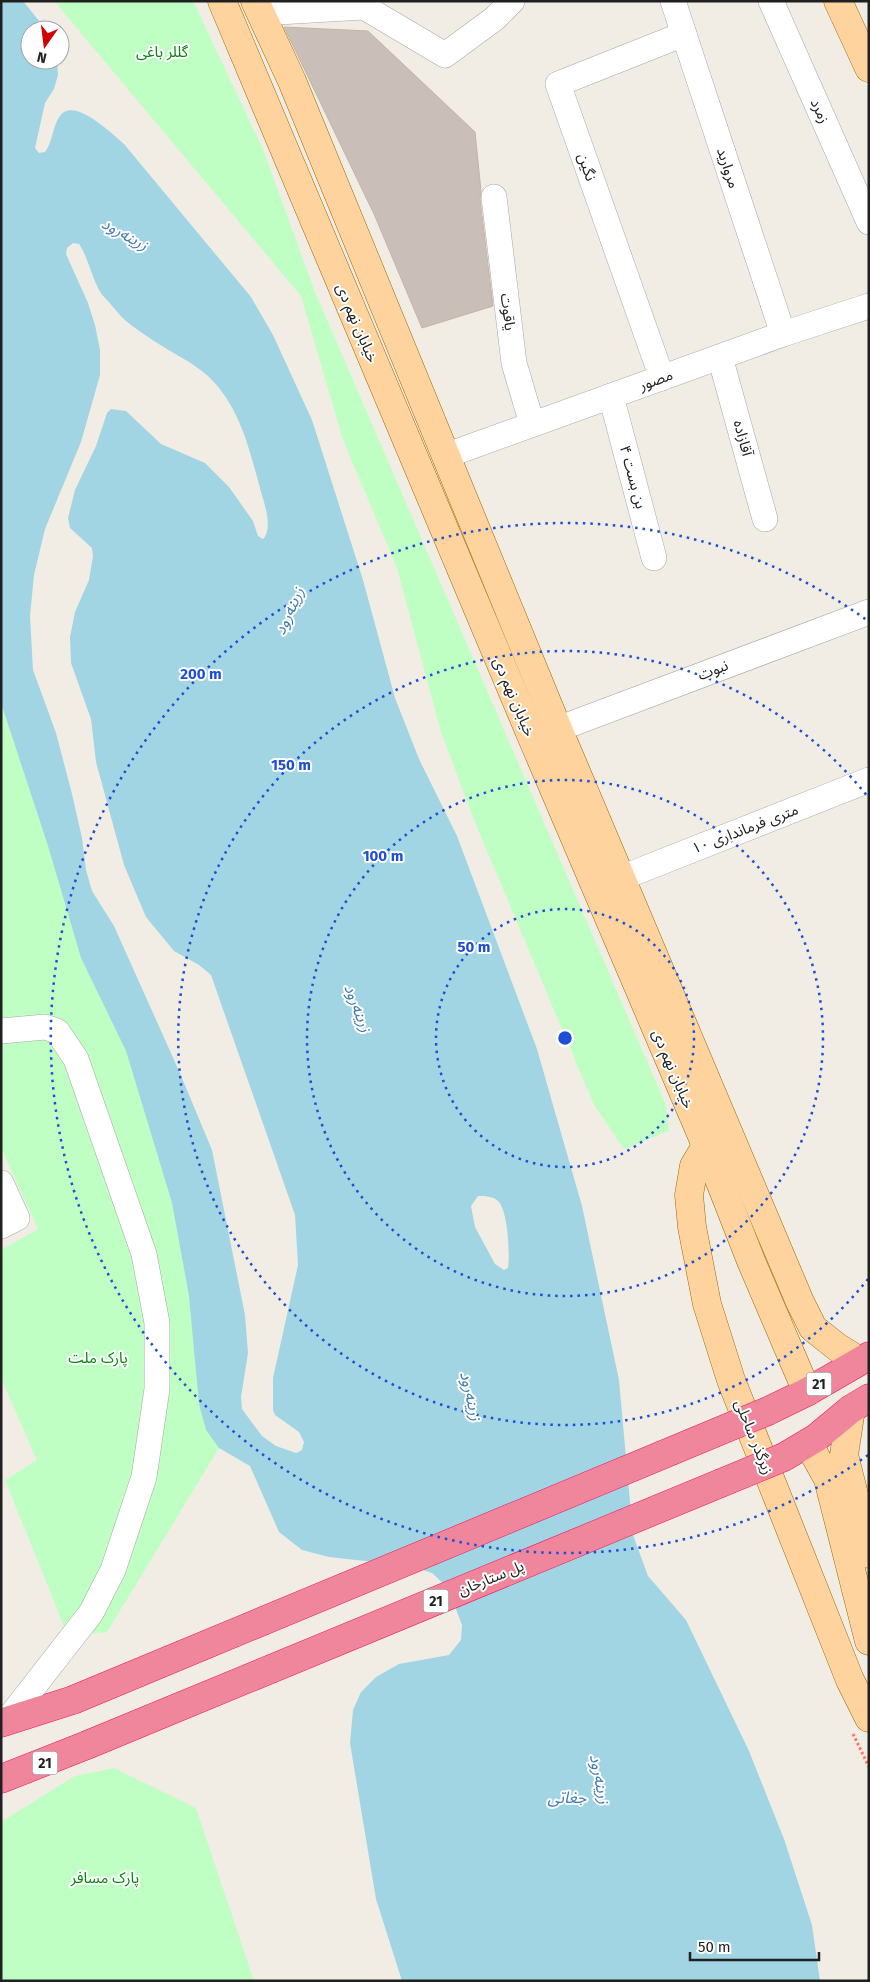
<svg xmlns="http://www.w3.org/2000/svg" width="870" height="1982" font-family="'Fira Sans','Noto Sans Arabic',sans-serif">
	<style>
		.park { fill: #bfffc3 }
		.water { fill: #a1d5e3; fill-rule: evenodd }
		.building { fill: #cabfb8; stroke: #c5b3a6 }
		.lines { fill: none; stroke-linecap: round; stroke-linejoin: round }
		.minor-casing { stroke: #a7a7a7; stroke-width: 26 }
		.major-casing { stroke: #9c6600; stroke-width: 29 }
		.highway-casing { stroke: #ed1562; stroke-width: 29 }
		.path { stroke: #ff7669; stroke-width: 3; stroke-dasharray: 2.5 2.5; stroke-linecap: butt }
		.minor { stroke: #fff; stroke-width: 25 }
		.major { stroke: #ffd39d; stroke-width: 28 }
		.highway { stroke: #f0869b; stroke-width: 28 }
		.highway-bridge-casing { stroke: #ed1562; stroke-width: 29; stroke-linecap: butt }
		.highway-bridge { stroke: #f0869b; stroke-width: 28 }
		.ring { fill: none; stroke: #1d4ed8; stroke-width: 2.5; stroke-dasharray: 2.5 5 }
		.labels { text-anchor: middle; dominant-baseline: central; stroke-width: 4; stroke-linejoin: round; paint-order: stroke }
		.shield { fill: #fff; stroke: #636363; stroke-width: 1 }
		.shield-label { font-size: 14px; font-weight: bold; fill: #202020 }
		.park-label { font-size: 15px; fill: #01850a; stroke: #fff }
		.street-label { font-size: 15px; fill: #202020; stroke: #fff }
		.water-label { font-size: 16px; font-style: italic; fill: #3f7ab2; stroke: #fff }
		.centre { fill: #1d4ed8; stroke: #fff; stroke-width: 2.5 }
		.ring-label { font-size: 15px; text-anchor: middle; font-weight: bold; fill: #1d4ed8; stroke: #fff; stroke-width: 4; stroke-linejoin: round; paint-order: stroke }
	</style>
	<rect width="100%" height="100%" fill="#f1ede5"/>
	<g class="park">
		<path d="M54 1H193L263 149 315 292 666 1105 669 1131 624 1149 594 1105 474 820 441 732 397 568 343 440 301 296Z"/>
		<path d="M1 703 48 846 81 958 126 1051 172 1203 189 1296 206 1430 219 1448 107 1632 68 1636 5 1480 37 1460 1 1378V1250L38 1229 1 1148Z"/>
		<path d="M114 1768 196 1808 254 1981H1V1822L75 1776Z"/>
	</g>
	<path class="water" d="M1 1H23L44 27 45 30H30V60H57L58 75 54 89 45 103 35 148 39 153 45 152C53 142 52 127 60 116 74 96 112 134 124 144L251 297 273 335 312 420 363 580 395 698 419 759 457 836 537 1049 555 1112 582 1206 619 1380 633 1535 648 1576 686 1620 749 1751 784 1839 812 1925 820 1981H402L376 1899 350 1743 353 1710 361 1692 376 1677 399 1664 449 1655 461 1640 462 1625 448 1588 432 1573 410 1566 329 1557 302 1550 279 1532 250 1466 219 1448 206 1430 199 1404 189 1296 172 1203 126 1051 81 958 48 846 1 703ZM73 243 79 244C90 260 93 286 105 298 112 305 118 314 126 321 134 328 144 334 154 341 172 353 191 361 208 376 240 406 250 451 261 492 265 505 273 529 263 539L258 536 253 521 229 487 205 463 161 444 126 411 111 409 107 413 96 446 75 490 68 518 70 528 92 548 93 556 89 580 75 612 70 637 71 663 91 719 96 762 124 865 146 917 174 951 199 965 211 975 295 1215 298 1265 273 1378V1410L275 1415 299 1432 304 1442 302 1450 296 1453 276 1446 262 1436 242 1409 241 1397 248 1353 245 1315 212 1150 179 1071 114 926 92 891 86 870 82 838 72 794 56 733 33 670 30 616 34 575 45 529 81 442 100 375V350L95 325 88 303 66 254 67 248ZM478 1196C485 1196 492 1196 498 1201 508 1210 510 1254 508 1268L504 1270 495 1264 475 1227 471 1206Z"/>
	<path class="building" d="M284 27 368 31 475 132 481 191 480 199 493 306 422 328 374 214Z"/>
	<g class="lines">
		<defs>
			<g id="minor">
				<path d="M673 1 783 334"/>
				<path d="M771 1 869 222"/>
				<path d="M364 7 445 55 494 19 512 1"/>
				<path d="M261 13 364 7 365 1"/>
				<path d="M494 197 514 363 532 424"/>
				<path d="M720 357 765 519"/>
				<path d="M662 378 558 84 684 34"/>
				<path d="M611 396 654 558"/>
				<path d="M445 456 783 334 869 306"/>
				<path d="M558 729 869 612"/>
				<path d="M621 878 869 780"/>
				<path d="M1 1031 45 1027 57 1031 76 1059 144 1254 157 1323V1389L144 1477 113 1570 91 1613 6 1722"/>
				<path d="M1 1183 17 1218 1 1226"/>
			</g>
			<g id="major">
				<path d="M222 1 533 740 702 1136 751 1261 807 1392"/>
				<path d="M255 1 292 81 558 729 800 1302 813 1328 837 1347 858 1360"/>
				<path d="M838 1 869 68"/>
				<path d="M718 1142 706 1146 694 1166 689 1195 692 1227 707 1304 731 1380 850 1680 869 1718"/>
				<path d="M851 1409 844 1455 869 1554"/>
				<path d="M808 1443 828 1479 869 1641"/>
			</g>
			<g id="highway">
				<path d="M768 1411 807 1392 869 1356"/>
				<path d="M784 1457 816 1438 851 1409 869 1398"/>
				<path d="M1 1723 73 1700"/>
				<path d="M1 1779 87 1745"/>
			</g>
		</defs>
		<use href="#minor" class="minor-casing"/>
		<use href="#major" class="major-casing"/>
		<use href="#highway" class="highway-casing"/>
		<path class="path" d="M853 1734 869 1767"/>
		<use href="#minor" class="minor"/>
		<use href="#major" class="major"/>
		<use href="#highway" class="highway"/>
		<defs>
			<g id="highway-bridge">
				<path d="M73 1700 768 1411"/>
				<path d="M87 1745 784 1457"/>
			</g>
		</defs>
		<use href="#highway-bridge" class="highway-bridge-casing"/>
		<use href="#highway-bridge" class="highway-bridge"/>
	</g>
	<g class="ring">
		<circle cx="565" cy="1038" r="129"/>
		<circle cx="565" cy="1038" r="258"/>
		<path d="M868 1279A387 387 0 1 1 868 797"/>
		<path d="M868 1455A515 515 0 1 1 868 621"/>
	</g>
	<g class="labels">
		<g class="shield">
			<rect x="806.5" y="1372.5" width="25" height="23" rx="4"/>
			<rect x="423.5" y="1589.5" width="25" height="23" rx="4"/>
			<rect x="32.5" y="1751.5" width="25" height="23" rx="4"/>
		</g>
		<g class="shield-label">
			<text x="819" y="1384">21</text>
			<text x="436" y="1601">21</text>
			<text x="45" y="1763">21</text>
		</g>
		<g class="park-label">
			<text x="162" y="52">گللر باغی</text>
			<text x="98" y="1358">پارک ملت</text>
			<text x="105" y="1878">پارک مسافر</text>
		</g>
		<g class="street-label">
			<text transform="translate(820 111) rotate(66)">زمرد</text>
			<text transform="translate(587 167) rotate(71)">نگین</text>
			<text transform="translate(728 168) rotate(72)">مروارید</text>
			<text transform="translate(508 312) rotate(83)">یاقوت</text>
			<text transform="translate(357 323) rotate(67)">خیابان نهم دی</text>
			<text transform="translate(656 380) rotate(-20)">مصور</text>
			<text transform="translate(743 438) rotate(75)">آقازاده</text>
			<text transform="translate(633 477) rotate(75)">بن بست ۴</text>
			<text transform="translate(713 670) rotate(-21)">نبوت</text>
			<text transform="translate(514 697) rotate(67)">خیابان نهم دی</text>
			<text transform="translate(745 829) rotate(-21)">۱۰ متری فرمانداری</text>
			<text transform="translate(673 1069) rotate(67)">خیابان نهم دی</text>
			<text transform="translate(754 1437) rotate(68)">زیرگذر ساحلی</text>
			<text transform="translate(491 1578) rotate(-22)">پل ستارخان</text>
		</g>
		<g class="water-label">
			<text transform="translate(125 234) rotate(29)">زرینه‌رود</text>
			<text transform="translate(289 611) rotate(-66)">زرینه‌رود</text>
			<text transform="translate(358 1008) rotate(69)">زرینه‌رود</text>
			<text transform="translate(471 1396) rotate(77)">زرینه‌رود</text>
			<text transform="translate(600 1779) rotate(79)">زرینه‌رود</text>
			<text x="567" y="1797">جغاتی</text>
		</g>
	</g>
	<circle cx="565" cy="1038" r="8" class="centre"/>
	<g class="ring-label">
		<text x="201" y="679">200 m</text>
		<text x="291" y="770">150 m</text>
		<text x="383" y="861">100 m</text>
		<text x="474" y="952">50 m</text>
	</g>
	<rect width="870" height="1982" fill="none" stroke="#202020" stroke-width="5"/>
	<g transform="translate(45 45) rotate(194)"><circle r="24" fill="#ffffff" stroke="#a6a6a6"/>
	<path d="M0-4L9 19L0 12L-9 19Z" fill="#d00003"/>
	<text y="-8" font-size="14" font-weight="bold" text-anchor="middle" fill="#202020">N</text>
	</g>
	<path d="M690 1952v8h129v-8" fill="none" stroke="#202020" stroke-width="2.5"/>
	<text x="698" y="1952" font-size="15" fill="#202020" stroke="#ffffff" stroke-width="4" paint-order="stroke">50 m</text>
</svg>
